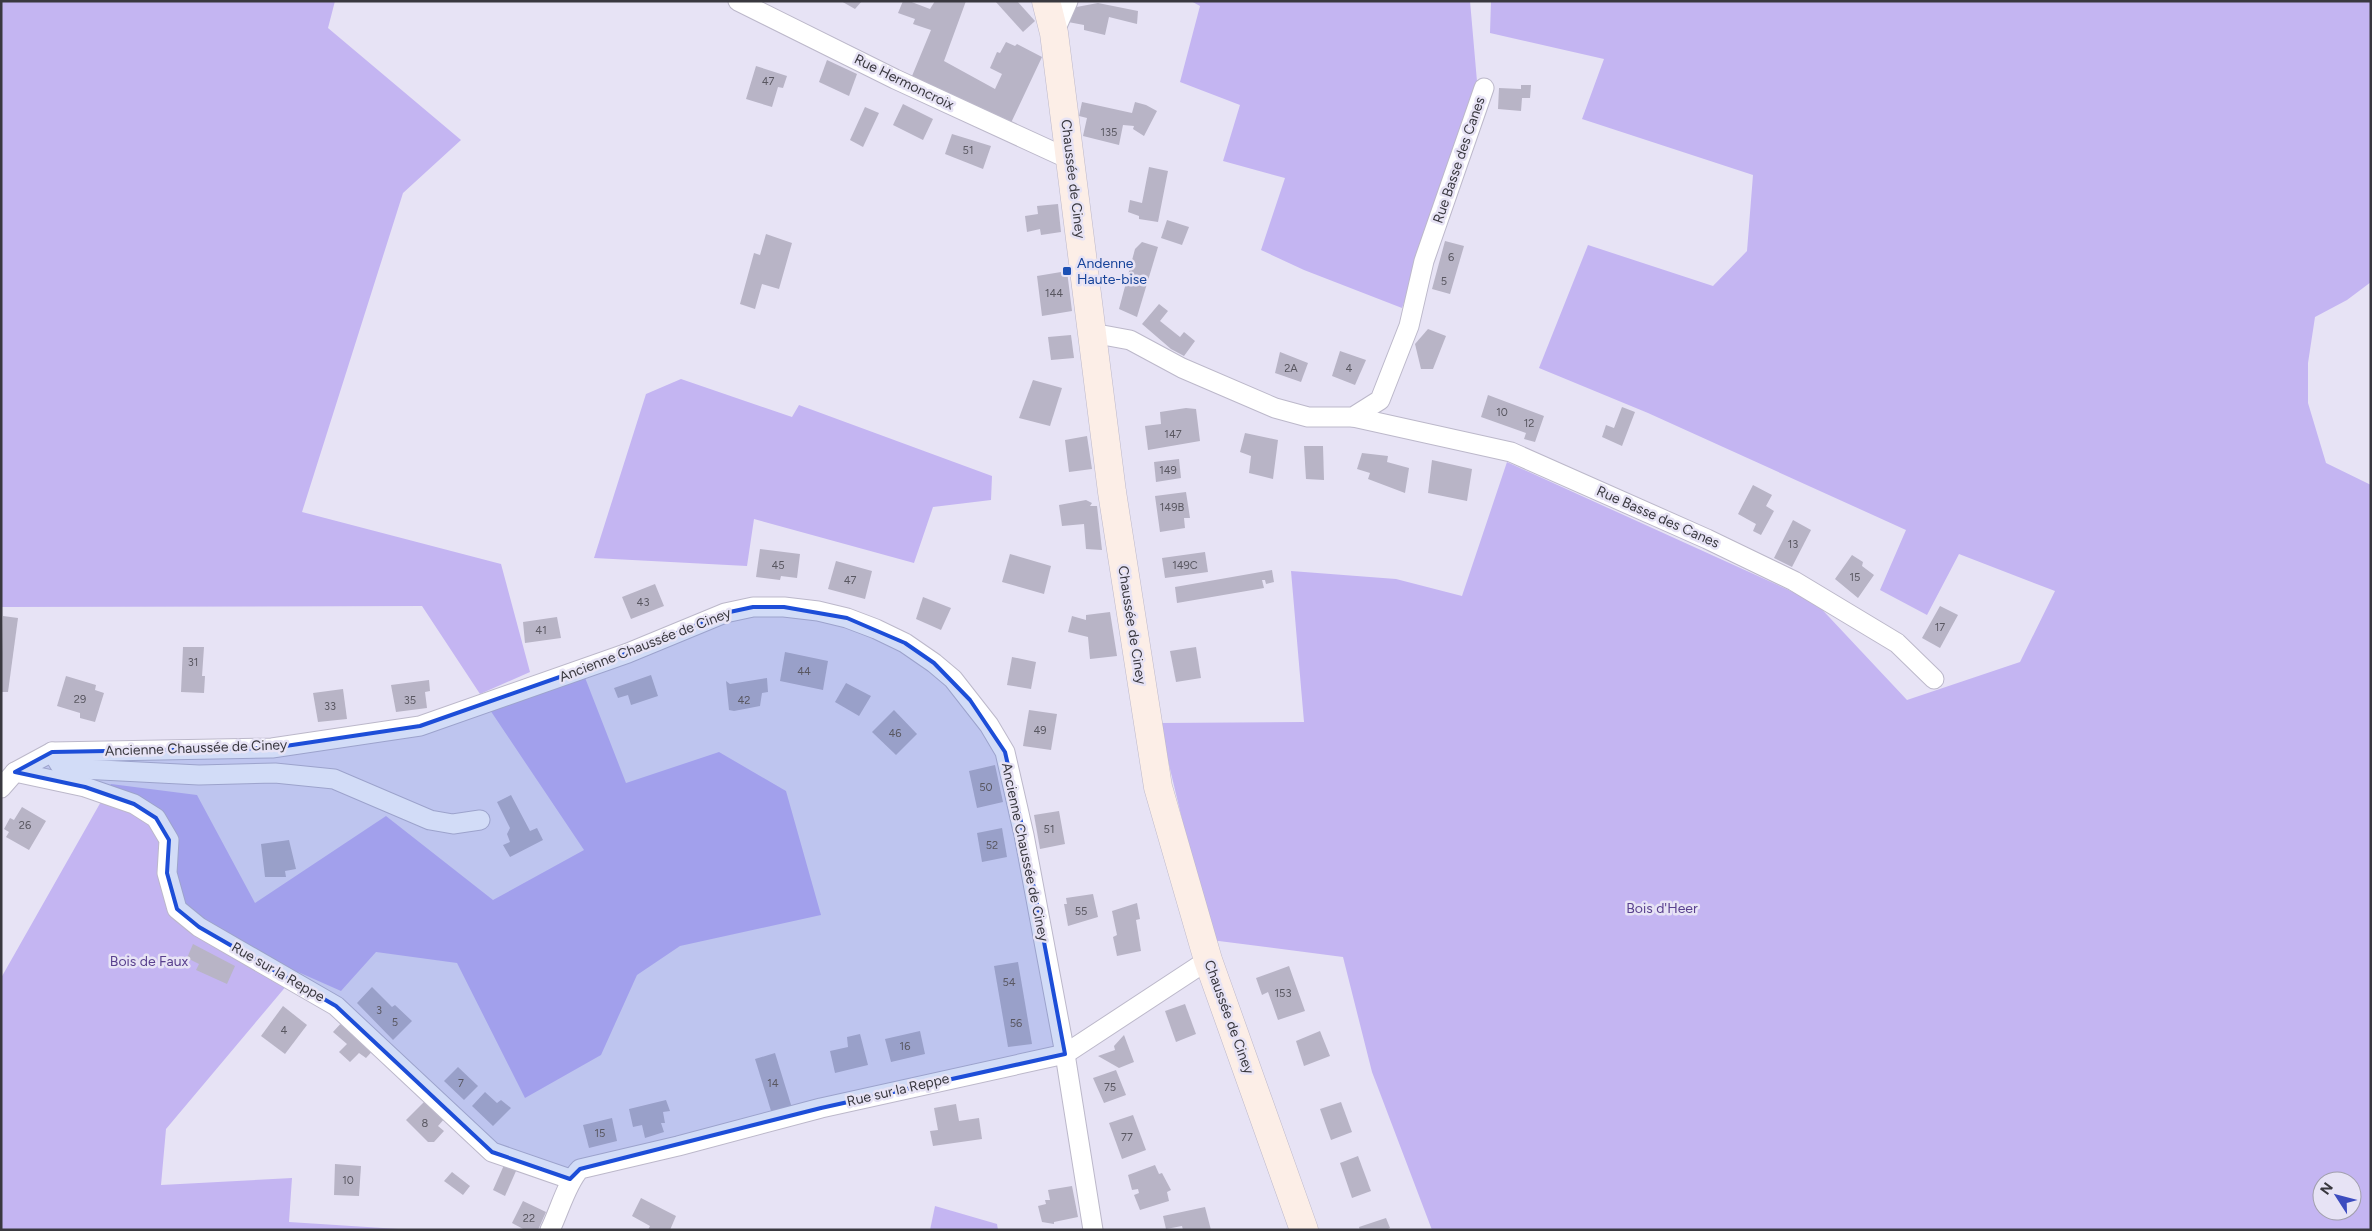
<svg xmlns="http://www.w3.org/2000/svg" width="2372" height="1231" font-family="Figtree,sans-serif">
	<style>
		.green { fill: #c4b5f2; fill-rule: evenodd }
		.building { fill: #b8b4c6 }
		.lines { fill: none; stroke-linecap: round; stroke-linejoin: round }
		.minor-casing { stroke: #bcb8ca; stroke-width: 21 }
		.secondary-casing { stroke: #bcb8ca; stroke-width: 29 }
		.minor { stroke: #fff; stroke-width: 19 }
		.secondary { stroke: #fceee7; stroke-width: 28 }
		.marked { fill: #1d4ed8; fill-opacity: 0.2; stroke: #1d4ed8; stroke-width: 4; stroke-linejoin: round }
		.transit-dot { fill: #1a4fb4; stroke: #e7e3f5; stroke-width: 2 }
		.labels { text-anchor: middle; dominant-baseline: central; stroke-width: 5; stroke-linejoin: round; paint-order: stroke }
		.number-label { font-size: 11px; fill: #595761 }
		.street-label { font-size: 14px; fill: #39383f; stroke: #e7e3f5 }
		.transit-label { font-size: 14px; fill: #164399; stroke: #e7e3f5; text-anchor: start }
		.park-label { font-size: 14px; fill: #59418e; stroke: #e7e3f5 }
	</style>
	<rect width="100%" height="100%" fill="#e7e3f5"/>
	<g class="green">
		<path d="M1 1H335L328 28 461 140 403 193 302 512 501 564 530 672 480 694 422 606 1 607Z"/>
		<path d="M1191 1H1470L1478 93 1402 308 1304 270 1261 250 1285 178 1223 161 1240 105 1180 82 1200 6Z"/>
		<path d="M1491 1H2371V282L2347 300 2315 317 2308 363V403L2326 463 2371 485V1230H1432L1372 1072 1343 957 1211 940 1159 723 1304 722 1291 571 1396 579 1462 596 1507 462 1815 602 1907 700 2020 662 2055 591 1959 554 1927 615 1880 590 1906 530 1648 413 1539 368 1588 245 1713 286 1747 251 1753 175 1582 119 1604 59 1490 33ZM2322 1181H2352V1211H2322Z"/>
		<path d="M681 379 792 417 799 405 992 476 991 500 933 507 914 563 754 519 747 566 594 558 646 394Z"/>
		<path d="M584 675 626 783 719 752 786 791 821 915 680 946 637 975 601 1055 525 1098 457 963 376 952 341 991 298 972 166 1129 161 1185 292 1178 289 1222 414 1230H1V978L111 784 197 795 255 903 386 816 493 900 584 850 490 710Z"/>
		<path d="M935 1206 997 1224 998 1230H930Z"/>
	</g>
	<g class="building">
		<path d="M841 1H862L855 9Z"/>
		<path d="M903 1H909L930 9 935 1H966L944 61 995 89 1002 74 990 68 997 52 1000 53 1006 42 1015 46 1017 44 1042 57 1009 127 912 76 931 30 913 24 915 19 898 13Z"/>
		<path d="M995 1H1017L1035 21 1023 32Z"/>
		<path d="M1098 3 1138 11 1137 24 1109 17 1105 35 1084 30V25L1068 22 1071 8Z"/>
		<path d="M827 60 857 74 849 96 819 82Z"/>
		<path d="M756 66 787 76 783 88 778 87 772 107 746 99Z"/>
		<path d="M1521 85H1531L1530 98H1522L1521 111 1498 109 1499 88 1521 89Z"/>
		<path d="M1082 102 1132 113 1135 102 1146 105 1157 111 1144 136 1133 129 1134 126 1123 125 1119 145 1083 136 1087 118 1079 116Z"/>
		<path d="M903 104 933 119 923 140 893 125Z"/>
		<path d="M865 107 879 113 863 147 850 140Z"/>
		<path d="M952 134 991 146 983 169 945 154Z"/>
		<path d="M1149 167 1168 171 1158 222 1139 219V216L1128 212 1130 200 1142 203Z"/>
		<path d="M1058 204 1061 232 1041 235 1040 229 1027 232 1025 216 1038 214 1037 206Z"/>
		<path d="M1167 220 1189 227 1182 245 1161 238Z"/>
		<path d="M766 234 792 243 779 289 762 284 755 309 740 304 754 253 760 255Z"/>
		<path d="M1445 241 1464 246 1450 294 1432 289Z"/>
		<path d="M1142 242 1158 247 1137 317 1119 309 1135 249Z"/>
		<path d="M1067 271 1072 311 1042 316 1037 276Z"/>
		<path d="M1159 304 1168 311 1160 321 1180 337 1184 332 1195 341 1184 356 1171 349 1142 324Z"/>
		<path d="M1428 329 1446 336 1433 369H1421L1415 344Z"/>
		<path d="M1071 335 1074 358 1051 360 1048 337Z"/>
		<path d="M1340 351 1366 360 1355 385 1332 376Z"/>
		<path d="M1280 352 1308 363 1301 382 1275 373Z"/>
		<path d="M1033 380 1062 388 1050 426 1019 418Z"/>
		<path d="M1488 395 1544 416 1535 442 1524 439 1526 433 1481 417Z"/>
		<path d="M1622 407 1635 412 1622 446 1602 437 1606 425 1614 428Z"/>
		<path d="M1186 408 1196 409 1200 441 1148 450 1145 426 1161 424 1160 412Z"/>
		<path d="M1245 433 1278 440 1273 479 1249 473 1251 456 1240 452Z"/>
		<path d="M1087 436 1092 469 1069 472 1065 440Z"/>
		<path d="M1304 446H1323L1324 480 1306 479Z"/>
		<path d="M1362 453 1388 456 1387 462 1409 468 1405 493 1368 479 1370 473 1357 469Z"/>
		<path d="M1179 459 1181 478 1156 482 1154 462Z"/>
		<path d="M1432 460 1472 469 1467 501 1428 493Z"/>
		<path d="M1753 485 1772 495 1766 506 1774 511 1761 535 1753 531 1756 524 1738 514Z"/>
		<path d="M1186 492 1190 518H1184L1185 528 1160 532 1155 496Z"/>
		<path d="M1086 500 1092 503 1090 506H1097L1102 550 1086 549 1084 524 1062 526 1059 505Z"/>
		<path d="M1793 520 1811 530 1792 567 1774 558Z"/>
		<path d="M760 549 800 554 797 578 781 576 780 580 756 577Z"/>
		<path d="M1205 552 1208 572 1165 578 1162 558Z"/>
		<path d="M1010 554 1051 566 1044 594 1002 582Z"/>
		<path d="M1852 555 1863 562 1862 566 1874 575 1858 598 1835 579Z"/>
		<path d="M836 561 872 571 865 599 828 589Z"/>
		<path d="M1272 570 1274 582 1266 584 1265 580H1262L1264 588 1177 603 1175 587Z"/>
		<path d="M655 584 664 606 631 619 622 597Z"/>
		<path d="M923 597 951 608 941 630 916 619Z"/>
		<path d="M1940 606 1958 615 1940 648 1922 638Z"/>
		<path d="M1110 612 1117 656 1090 659 1088 637 1068 632 1072 616 1086 620V615Z"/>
		<path d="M3 616 18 618 8 692H1Z"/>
		<path d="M557 617 561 638 525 643 523 622Z"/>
		<path d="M183 647H204L202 676H205L204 693 181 692Z"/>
		<path d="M1196 647 1201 678 1176 682 1170 651Z"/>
		<path d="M785 652 828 661 823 690 780 681Z"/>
		<path d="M1012 657 1036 662 1031 689 1007 685Z"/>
		<path d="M651 675 658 696 631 705 628 695 618 698 614 688Z"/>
		<path d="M66 676 96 685 95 690 104 693 95 722 80 718V713L57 706Z"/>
		<path d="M767 678 768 692 762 693 760 706 734 711 729 710 726 681 730 684Z"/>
		<path d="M429 680 430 691 425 692 427 708 396 712 391 685Z"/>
		<path d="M846 683 871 696 859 716 835 702Z"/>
		<path d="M343 689 347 719 318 722 313 693Z"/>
		<path d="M894 710 917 734 896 755 872 732Z"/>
		<path d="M1029 710 1057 714 1051 750 1023 746Z"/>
		<path d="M995 765 1003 802 977 808 969 771Z"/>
		<path d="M511 795 530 831 537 828 543 840 510 857 503 845 510 842 507 834 510 828 497 802Z"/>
		<path d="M22 807 46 821 29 850 6 837 9 832 4 829 10 818 14 820Z"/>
		<path d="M1059 811 1065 844 1040 849 1034 815Z"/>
		<path d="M1002 828 1007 857 982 862 977 833Z"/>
		<path d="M289 840 296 869 285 871 286 877H265L261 844Z"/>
		<path d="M1093 894 1098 917 1068 926 1064 904H1067L1066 898Z"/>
		<path d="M1137 903 1140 919 1136 920 1141 951 1117 956 1113 937 1117 935 1112 911Z"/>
		<path d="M193 944 235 966 227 984 196 970 199 964 187 958Z"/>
		<path d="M1018 962 1032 1044 1008 1047 994 966Z"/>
		<path d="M1289 966 1305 1011 1278 1020 1268 992 1262 995 1256 978Z"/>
		<path d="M372 987 392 1007 395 1005 412 1021 393 1040 357 1003Z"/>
		<path d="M1185 1004 1196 1034 1176 1042 1165 1011Z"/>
		<path d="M283 1006 307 1025 285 1054 261 1036Z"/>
		<path d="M344 1020 376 1047 366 1058 359 1053 350 1062 339 1052 347 1044 333 1032Z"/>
		<path d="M920 1031 925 1054 891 1062 885 1039Z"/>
		<path d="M1320 1031 1330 1056 1304 1066 1296 1041Z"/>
		<path d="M860 1034 868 1065 835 1073 830 1051 848 1047 847 1037Z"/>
		<path d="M1124 1035 1134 1062 1119 1068 1098 1056 1115 1050 1114 1046Z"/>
		<path d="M775 1053 792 1108 772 1114 755 1059Z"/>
		<path d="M458 1067 478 1086 464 1100 444 1081Z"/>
		<path d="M1116 1070 1126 1095 1104 1103 1093 1078Z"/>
		<path d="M485 1092 497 1103 501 1100 511 1108 493 1126 472 1106Z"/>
		<path d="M426 1100 445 1118 438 1126 444 1131 434 1142H428L406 1120Z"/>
		<path d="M666 1100 670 1111 663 1112 665 1123H661L664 1132 645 1138 642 1125 633 1127 629 1109Z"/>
		<path d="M1341 1102 1352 1132 1331 1140 1320 1109Z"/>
		<path d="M956 1104 959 1121 979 1118 982 1139 933 1146 930 1131 938 1130 934 1108Z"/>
		<path d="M1133 1115 1146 1150 1122 1159 1109 1123Z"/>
		<path d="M612 1118 617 1141 589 1148 583 1125Z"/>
		<path d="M1358 1156 1371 1191 1352 1198 1340 1163Z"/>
		<path d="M335 1164 361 1166 359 1196 334 1195Z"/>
		<path d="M504 1165 516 1171 505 1196 493 1190Z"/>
		<path d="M1155 1165 1159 1174 1162 1173 1171 1190 1167 1192 1169 1201 1140 1210 1134 1195 1139 1193 1138 1189 1132 1190 1128 1175Z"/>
		<path d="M452 1172 470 1186 463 1195 444 1181Z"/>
		<path d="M1072 1186 1078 1217 1054 1222V1224L1042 1222 1038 1206 1046 1204 1045 1200H1050L1048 1190Z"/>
		<path d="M641 1198 676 1216 670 1230H648L650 1226 632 1216Z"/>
		<path d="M523 1201 546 1212 538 1230H525L512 1223Z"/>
		<path d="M1205 1207 1211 1230H1183L1182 1226 1166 1229 1163 1216Z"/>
		<path d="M1386 1218 1390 1228 1386 1230H1360L1359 1227Z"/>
	</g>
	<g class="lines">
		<defs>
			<g id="minor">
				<path d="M738 1 895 79 1071 160"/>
				<path d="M1054 33 1068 1"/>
				<path d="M1092 333 1130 340 1182 368 1275 408 1308 417H1353L1380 400 1409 326 1424 261 1484 88"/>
				<path d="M1353 417 1511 452 1707 539 1794 581 1897 643 1934 679"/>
				<path d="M52 752 62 768 199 775 275 773 334 779 430 820 453 824 480 820"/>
				<path d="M15 772 85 787 134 804 156 818 169 840 167 873 177 909 199 927 336 1006 492 1152 570 1179"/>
				<path d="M1 788 15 772 52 752 272 748 420 726 628 653 725 613 753 607H784L818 611 847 618 876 629 905 643 934 663 953 679 989 725 1005 752 1024 835 1065 1054 1093 1230"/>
				<path d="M550 1230C559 1212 567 1182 580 1169L678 1146 821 1108 1065 1054 1208 960"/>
			</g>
			<path id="secondary" d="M1046 1 1054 33 1112 492 1158 787 1208 960 1304 1230"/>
		</defs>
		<use href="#minor" class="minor-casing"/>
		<use href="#secondary" class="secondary-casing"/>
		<use href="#minor" class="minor"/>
		<use href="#secondary" class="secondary"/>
	</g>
	<path class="marked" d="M753 607H784L847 618 905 643 934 663 970 700 1005 752 1024 835 1065 1054 821 1108 580 1169 570 1179 492 1152 336 1006 199 927 177 909 167 873 169 840 156 818 134 804 85 787 15 772 52 752 272 748 420 726 628 653 725 613Z"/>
	<rect class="transit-dot" x="1062" y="266" width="10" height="10" rx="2.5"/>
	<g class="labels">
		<g class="number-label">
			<text x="768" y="81">47</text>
			<text x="1109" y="132">135</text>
			<text x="968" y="150">51</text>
			<text x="1451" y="257">6</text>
			<text x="1444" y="281">5</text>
			<text x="1054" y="293">144</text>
			<text x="1291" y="368">2A</text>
			<text x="1349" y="368">4</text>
			<text x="1502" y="412">10</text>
			<text x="1529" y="423">12</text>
			<text x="1173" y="434">147</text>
			<text x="1168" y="470">149</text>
			<text x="1172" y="507">149B</text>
			<text x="1793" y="544">13</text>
			<text x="778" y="565">45</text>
			<text x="1185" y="565">149C</text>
			<text x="1855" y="577">15</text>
			<text x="850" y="580">47</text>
			<text x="643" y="602">43</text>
			<text x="1940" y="627">17</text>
			<text x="541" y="630">41</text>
			<text x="193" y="662">31</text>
			<text x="804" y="671">44</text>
			<text x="80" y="699">29</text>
			<text x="410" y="700">35</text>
			<text x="744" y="700">42</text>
			<text x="330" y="706">33</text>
			<text x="1040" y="730">49</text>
			<text x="895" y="733">46</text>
			<text x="986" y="787">50</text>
			<text x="25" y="825">26</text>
			<text x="1049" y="829">51</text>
			<text x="992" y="845">52</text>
			<text x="1081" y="911">55</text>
			<text x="1009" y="982">54</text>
			<text x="1283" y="993">153</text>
			<text x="379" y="1010">3</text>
			<text x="395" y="1022">5</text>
			<text x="1016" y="1023">56</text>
			<text x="284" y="1030">4</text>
			<text x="905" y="1046">16</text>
			<text x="461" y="1083">7</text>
			<text x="773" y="1083">14</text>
			<text x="1110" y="1087">75</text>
			<text x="425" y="1123">8</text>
			<text x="600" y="1133">15</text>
			<text x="1127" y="1137">77</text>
			<text x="348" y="1180">10</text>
			<text x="529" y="1218">22</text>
		</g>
		<g class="street-label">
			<text transform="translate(904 82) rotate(26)">Rue Hermoncroix</text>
			<text transform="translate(1459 160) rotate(-71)">Rue Basse des Canes</text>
			<text transform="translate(1073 179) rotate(83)">Chaussée de Ciney</text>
			<text transform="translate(1658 517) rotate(24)">Rue Basse des Canes</text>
			<text transform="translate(1132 625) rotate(81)">Chaussée de Ciney</text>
			<text transform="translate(645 645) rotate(-21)">Ancienne Chaussée de Ciney</text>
			<text transform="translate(196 748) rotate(-2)">Ancienne Chaussée de Ciney</text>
			<text transform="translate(1025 852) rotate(78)">Ancienne Chaussée de Ciney</text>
			<text transform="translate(278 972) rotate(30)">Rue sur la Reppe</text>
			<text transform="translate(1229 1017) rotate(70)">Chaussée de Ciney</text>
			<text transform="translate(898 1090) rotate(-13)">Rue sur la Reppe</text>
		</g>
		<g class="transit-label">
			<text x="1077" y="263">Andenne<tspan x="1077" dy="16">Haute-bise</tspan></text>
		</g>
		<g class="park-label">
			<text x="1662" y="908">Bois d'Heer</text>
			<text x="149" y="961">Bois de Faux</text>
		</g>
	</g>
	<rect width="2372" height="1231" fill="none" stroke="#39383f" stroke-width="5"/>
	<g transform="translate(2337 1196) rotate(306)"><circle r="24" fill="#e7e3f5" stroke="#a19fac"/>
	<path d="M0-4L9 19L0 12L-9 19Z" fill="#3d4cbf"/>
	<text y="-8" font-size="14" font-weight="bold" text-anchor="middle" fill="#39383f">N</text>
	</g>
</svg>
